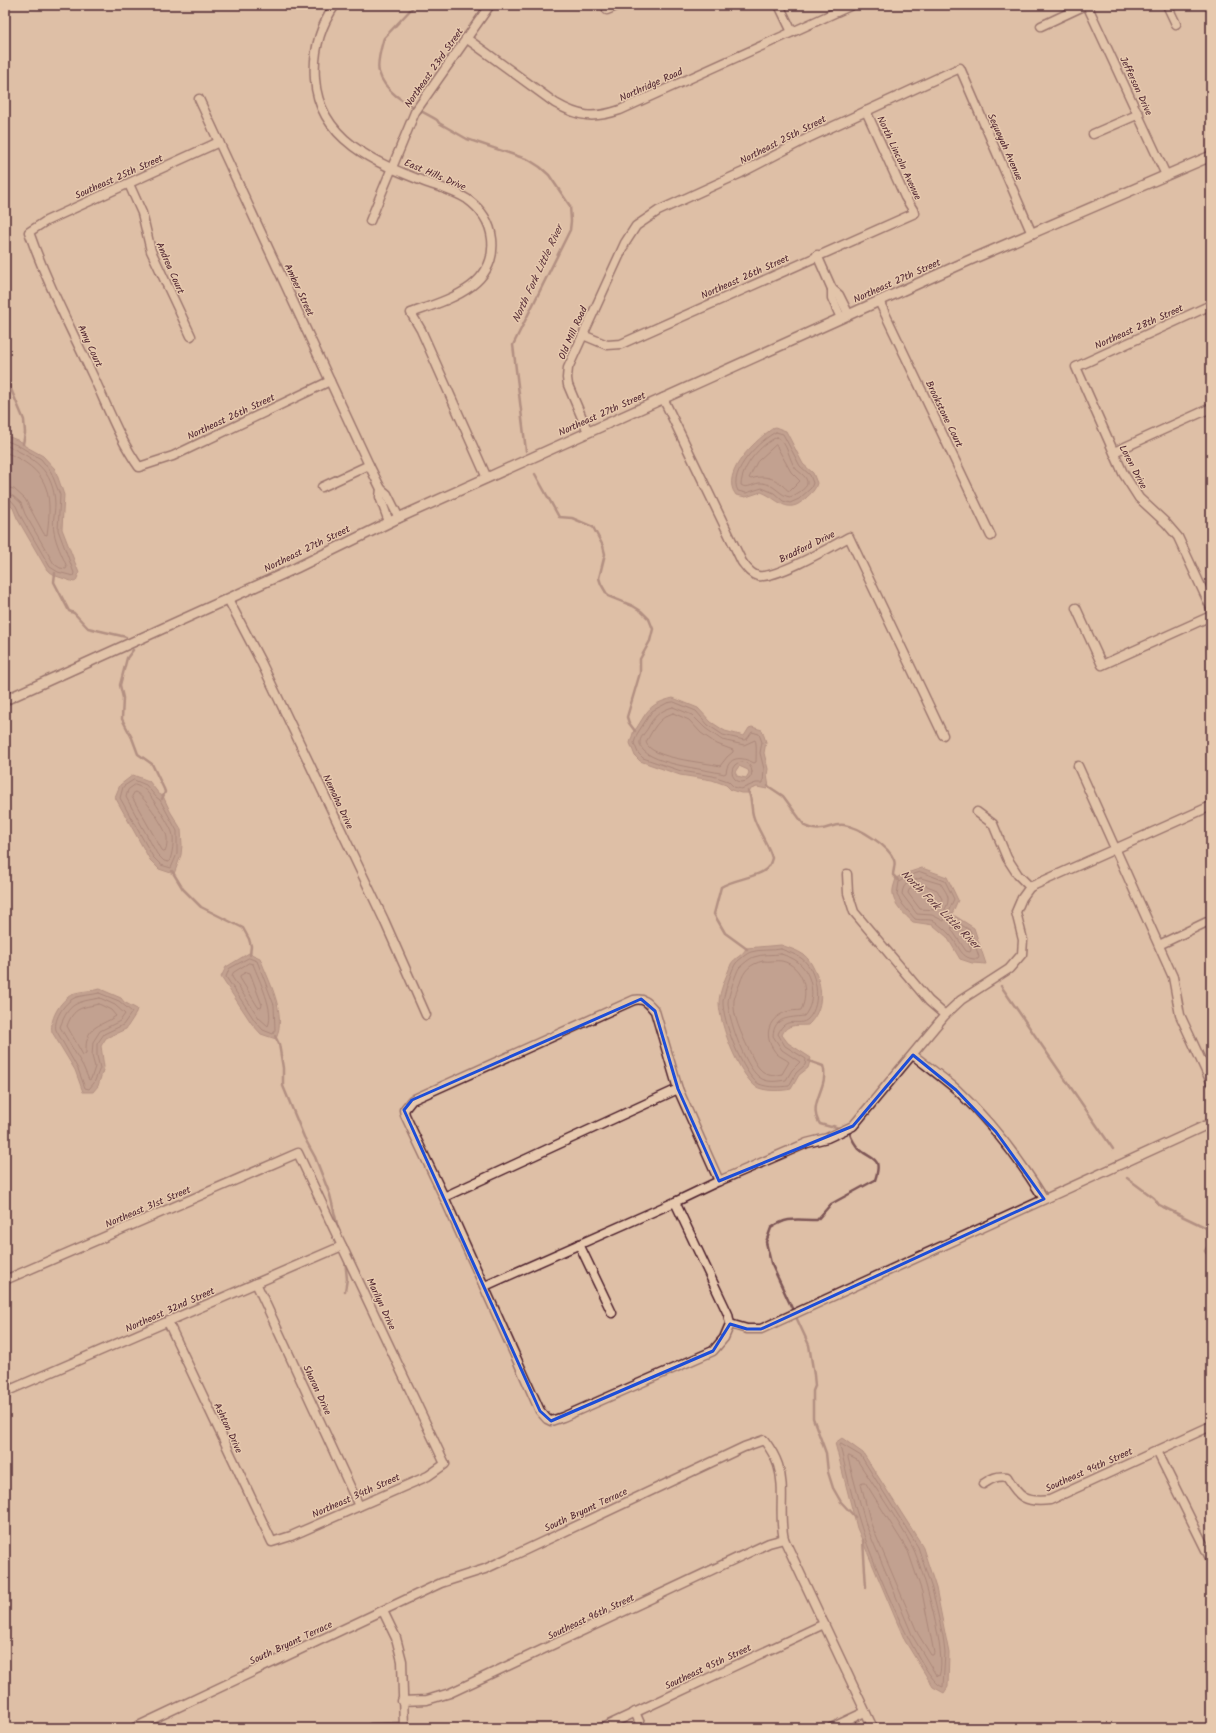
<svg xmlns="http://www.w3.org/2000/svg" width="1216" height="1733" font-family="Kalam,sans-serif">
	<style>
		.water { fill: #a17d74; stroke: #7e5757; fill-rule: evenodd }
		.lines { fill: none; stroke-linecap: round; stroke-linejoin: round }
		.shore { stroke: #6d4548; stroke-width: 1 }
		.stream { stroke: #7e5757; stroke-width: 2.5 }
		.minor-casing { stroke: #4a1f2b; stroke-width: 11 }
		.tertiary-casing { stroke: #4a1f2b; stroke-width: 12 }
		.minor { stroke: #e7c9ae; stroke-width: 8 }
		.tertiary { stroke: #e7c9ae; stroke-width: 9 }
		.marked { fill: none; stroke: #1d4ed8; stroke-width: 3; stroke-linejoin: round }
		.labels { text-anchor: middle; dominant-baseline: central; stroke-width: 3; stroke-linejoin: round; paint-order: stroke }
		.street-label { font-size: 10px; fill: #4a1f2b; stroke: #e7c9ae }
		.water-label { font-size: 11px; font-style: italic; fill: #5b323a; stroke: #e7c9ae }
	</style>
	<rect width="100%" height="100%" fill="#debfa6"/>
	<filter id="ink" filterUnits="userSpaceOnUse"><feTurbulence type="fractalNoise" baseFrequency=".025" numOctaves="2"/><feDisplacementMap in="SourceGraphic" scale="8" xChannelSelector="R" yChannelSelector="G"/><feConvolveMatrix kernelMatrix="1 2 1 2 8 2 1 2 1" color-interpolation-filters="sRGB"/></filter>
	<g filter="url(#ink)">
		<g class="water">
			<path d="M775 427 786 431 803 464 813 473 817 483C815 491 811 493 806 498 787 517 778 498 761 492L746 497 736 495C718 473 759 437 775 427Z"/>
			<path d="M5 435 22 442 25 446 43 456 55 469 64 495 62 529 79 573 76 581 74 582 56 576 47 570 17 518 13 508 5 501Z"/>
			<path d="M673 698 698 708 711 722 725 731 744 736 749 728 752 727 762 730 766 742 764 753 768 769 767 775 769 787 767 789 757 787 751 789 749 793H741L731 790 726 785 712 780 680 775 640 761 635 756 630 743 634 730 636 729C648 710 649 704 673 698ZM739 766 748 770 749 773 746 778 737 776 735 772Z"/>
			<path d="M133 775 149 781 159 794 163 796 170 811 181 829 182 845 181 855 174 874 159 869 150 860 115 797 120 785Z"/>
			<path d="M922 868 947 877 958 900 952 914 974 928 986 964 972 963 960 959 947 937 933 925 913 922C906 916 893 904 893 894 892 889 895 883 896 878L904 874Z"/>
			<path d="M781 945C789 948 797 950 804 955 808 958 811 963 813 967 823 986 825 1009 808 1025 797 1026 787 1023 782 1035L788 1043 811 1058 808 1068 799 1075 791 1089C783 1091 763 1092 755 1086 738 1072 720 1026 719 1003 719 991 727 975 731 964 735 957 743 956 746 948Z"/>
			<path d="M249 953 260 958C269 982 287 1013 276 1039L261 1034 252 1024 221 977 226 967Z"/>
			<path d="M100 989 121 998 124 1002 137 1009 135 1015 126 1029 106 1038 101 1046 104 1067 98 1086 93 1092H83L75 1070 52 1032C49 1018 62 998 75 993 82 991 92 991 100 989Z"/>
			<path d="M1211 1243V1261L1204 1251 1207 1246Z"/>
			<path d="M842 1438 863 1453 922 1545 936 1588 949 1653 948 1687 944 1693 933 1687 905 1641 857 1528 835 1443Z"/>
		</g>
		<g class="lines">
			<g class="shore">
				<path d="M776 432 783 434 800 466 810 475 813 483 811 488 799 499 790 503 783 501 774 493 762 488 746 493 738 491C727 472 761 439 776 432Z"/>
				<path d="M777 437C788 442 789 461 796 469 800 473 808 477 807 484 807 488 794 496 790 497 780 496 775 484 762 483 754 482 748 490 741 485 742 466 760 445 777 437Z"/>
				<path d="M5 440 19 446 41 459 51 472 60 495 58 530 74 573 73 576 58 572 50 567 21 517 16 506 11 500 5 498"/>
				<path d="M5 445C33 457 54 470 55 504 55 513 52 523 54 532 56 544 62 555 67 567L66 569 60 568 54 564 25 514 21 503 13 496 5 493"/>
				<path d="M776 445 791 472 800 481 790 491C786 490 786 488 782 485 774 477 761 475 751 479L749 478 757 462Z"/>
				<path d="M5 452C48 470 53 491 47 535L44 534 25 499 14 489 5 487"/>
				<path d="M674 702 696 711 708 725 723 735 744 740 747 739 752 732 759 734 762 742 760 753 764 769 763 783H756L741 789 734 787 728 781 713 776 681 771 643 758 638 753 634 743 637 734 652 711 667 703Z"/>
				<path d="M673 707 692 715 705 728 722 740 744 745 755 740C757 743 756 757 756 762L754 763C741 756 728 756 726 773L724 774C707 769 643 764 640 744 639 738 645 733 648 728 653 717 661 710 673 707Z"/>
				<path d="M673 713 689 720 701 733 717 744 733 750V752L727 757 720 766C705 762 650 759 646 742 653 730 658 718 673 713Z"/>
				<circle cx="742" cy="772" r="10"/>
				<path d="M134 780 146 785 156 797 160 800 177 831V854L171 868 161 865 153 857 120 798 123 787Z"/>
				<path d="M135 785C138 786 141 787 144 789 150 793 169 824 172 832 175 839 172 856 169 862L164 861 157 854 126 797 128 790Z"/>
				<path d="M135 792C143 794 163 825 166 834 168 838 167 848 165 852L162 850 132 797Z"/>
				<path d="M921 872 945 881 954 899 948 912V915L956 922 970 930 979 957 978 959C960 960 960 946 950 935 946 930 940 926 936 922 930 918 922 921 915 919L903 905 897 895 899 882 906 877Z"/>
				<path d="M921 878 941 884C943 888 949 895 948 900 948 908 941 910 945 919L944 921 932 915 917 914 902 894C903 882 911 881 921 878Z"/>
				<path d="M922 884 937 890 942 899 937 910 920 909 908 893 909 890Z"/>
				<path d="M952 927 959 928 966 933 971 950 970 952 966 951 952 930Z"/>
				<path d="M781 949C788 952 795 954 801 958 817 969 823 1004 808 1019 799 1028 786 1014 778 1034L785 1046 806 1059 805 1065 796 1073 789 1086C780 1087 769 1088 759 1084 743 1075 722 1020 723 1001 724 994 732 968 736 963 739 960 747 953 751 952 760 949 771 951 781 949Z"/>
				<path d="M781 954C787 956 793 958 798 962 813 974 817 1001 804 1016 790 1018 774 1016 773 1036L782 1050 800 1062 792 1070 786 1080C778 1081 770 1083 762 1079 746 1071 729 1021 728 1003 728 996 736 973 739 968 742 965 750 958 754 957 762 954 772 955 781 954Z"/>
				<path d="M249 958 257 961 274 1005 275 1030 273 1034 263 1030 255 1021 226 977 229 969Z"/>
				<path d="M763 961C769 962 776 960 782 961 803 966 810 992 801 1010 796 1011 791 1010 786 1012 766 1019 763 1039 777 1054 780 1057 786 1059 789 1062L782 1074C776 1075 770 1077 765 1073 756 1068 752 1056 748 1048 742 1035 732 1015 734 1000 735 995 738 988 740 983 744 970 750 964 763 961Z"/>
				<path d="M249 963 253 964C259 980 275 1011 268 1026L259 1018 232 977 233 973Z"/>
				<path d="M247 972 250 973 262 1005 261 1008 258 1007 240 978V976Z"/>
				<path d="M99 993 119 1001 132 1012 123 1025 104 1034 97 1044V1056L100 1068 94 1083 89 1089 85 1088 78 1069 56 1030C53 1019 66 1000 77 997 84 995 92 995 99 993Z"/>
				<path d="M100 998 115 1005 125 1014 120 1021 100 1031 93 1042 92 1056 95 1067 91 1079 89 1080 83 1066 60 1027C69 1003 76 1002 100 998Z"/>
				<path d="M99 1004 111 1010 116 1016C98 1028 85 1025 86 1053L83 1055 67 1026C74 1007 81 1008 99 1004Z"/>
				<path d="M841 1444 861 1456 918 1547 932 1589 943 1636 945 1653 943 1687C922 1682 868 1551 861 1526 852 1500 847 1473 840 1446Z"/>
				<path d="M849 1456 857 1460C876 1489 897 1518 913 1548 923 1568 948 1657 939 1676L936 1675 913 1637 866 1525 848 1458Z"/>
				<path d="M862 1482H865L908 1551 922 1592 934 1653 933 1655H931L918 1634 871 1524 861 1484Z"/>
			</g>
			<g class="stream">
				<path d="M415 5 384 38 383 41C381 48 377 65 379 72 386 97 416 107 437 120L439 123 467 139 529 160 540 167 549 175 570 206 571 221 570 230 513 345 526 451"/>
				<path d="M5 375 24 420 25 433 23 444"/>
				<path d="M535 474 559 517 572 518 593 527 603 546 605 554 599 578 601 584 608 596 633 606 641 611 649 619 653 629 650 641 640 659V673L627 717 629 723 635 731"/>
				<path d="M55 573 54 582 69 611 74 613 88 628 126 637"/>
				<path d="M133 650 127 658 120 685 123 698 122 719 132 738 138 754 152 764 164 789 165 792 162 799"/>
				<path d="M768 786 783 796 805 826C824 835 830 823 844 825 859 827 889 846 894 860 896 865 893 870 893 875L898 880"/>
				<path d="M172 871 183 889 201 907 243 928 249 939 251 946 250 955"/>
				<path d="M747 949 725 933 714 914 721 887C733 879 761 877 768 867 770 865 771 861 772 858 768 843 757 830 753 815 751 807 752 798 748 791"/>
				<path d="M1001 986 1113 1149"/>
				<path d="M275 1036 279 1044 283 1068V1086L304 1137 315 1157 330 1195 338 1228"/>
				<path d="M809 1061 823 1066C830 1087 806 1104 820 1124L831 1127 833 1126 841 1129"/>
				<path d="M846 1131 849 1132C852 1139 854 1144 859 1149 872 1161 883 1156 875 1180L831 1204 817 1220C796 1220 789 1216 771 1228L766 1242 771 1263 809 1345 814 1375 815 1386 813 1391V1418L826 1453 828 1472 833 1488 841 1502 855 1517"/>
				<path d="M1127 1178 1154 1198 1159 1205 1211 1230"/>
				<path d="M345 1260 347 1279 345 1291"/>
				<path d="M863 1540 866 1587"/>
			</g>
			<defs>
				<g id="minor">
					<path d="M335 5C319 28 313 51 315 79 319 140 376 163 425 182 439 187 455 191 467 199 481 209 490 221 492 239 497 287 447 300 411 313L421 330 487 478"/>
					<path d="M779 5 792 32"/>
					<path d="M1087 5 1166 175"/>
					<path d="M1167 5 1176 24"/>
					<path d="M607 10 619 5"/>
					<path d="M1041 26 1086 5"/>
					<path d="M466 38 555 103C579 117 593 119 620 110L852 5"/>
					<path d="M199 99 369 465 381 489 387 494 399 518"/>
					<path d="M1093 134 1139 114"/>
					<path d="M219 142 46 221 29 232C46 281 70 327 92 374 107 405 119 439 139 467L173 456 330 381"/>
					<path d="M129 184 142 213 151 251 191 336"/>
					<path d="M370 221 415 112 490 5"/>
					<path d="M817 255 832 289 839 295 849 315"/>
					<path d="M832 289V298L841 318"/>
					<path d="M879 301 991 536"/>
					<path d="M1211 305 1076 367 1123 473 1139 498 1166 523 1178 537 1211 608"/>
					<path d="M583 335 607 345 621 344 915 213 905 197 866 111"/>
					<path d="M663 398 742 562C746 567 750 574 758 576 776 579 831 547 849 537L943 735"/>
					<path d="M588 432 568 385 567 378 568 368 625 243 636 226 658 211 741 173 808 138 940 77 960 68 1032 234"/>
					<path d="M1114 452 1211 408"/>
					<path d="M322 487 369 465"/>
					<path d="M381 489 380 497 389 522"/>
					<path d="M228 599 261 662 384 920 426 1015"/>
					<path d="M1076 608 1102 665 1211 616"/>
					<path d="M1078 766 1173 977 1180 1015 1211 1082"/>
					<path d="M977 812 993 824 1007 858 1018 875 1030 887 1211 806"/>
					<path d="M847 874 848 893 854 912 929 1001 945 1015"/>
					<path d="M1030 887 1022 898 1016 912 1023 940 1022 954 1009 969 961 1000 945 1015 853 1126 827 1138 807 1143 719 1181 675 1202 728 1314 730 1324 747 1329H761L1211 1123"/>
					<path d="M1159 945 1211 920"/>
					<path d="M913 1055C927 1066 942 1077 956 1089 990 1121 1020 1160 1044 1199"/>
					<path d="M719 1181 678 1089 655 1011C648 1003 645 998 634 1000L412 1100 404 1110 405 1115 444 1197 540 1411 547 1419 551 1421 563 1417 713 1351 724 1338 730 1324"/>
					<path d="M444 1197 678 1089"/>
					<path d="M579 1244 612 1313"/>
					<path d="M5 1280 298 1153 445 1464 428 1476 291 1536 272 1542 168 1322"/>
					<path d="M256 1283 359 1506"/>
					<path d="M485 1286 675 1202"/>
					<path d="M5 1392 342 1246"/>
					<path d="M1157 1451 1211 1560"/>
					<path d="M983 1484C991 1479 997 1475 1007 1477 1019 1498 1026 1503 1050 1500L1211 1426"/>
					<path d="M383 1611 396 1638 402 1661 404 1728"/>
					<path d="M402 1701 427 1700 450 1693 769 1543 784 1539"/>
					<path d="M635 1712 642 1728"/>
					<path d="M134 1728 441 1583 485 1569 744 1447 764 1440C770 1448 775 1456 778 1465 786 1489 778 1514 784 1539L873 1728"/>
					<path d="M371 1728 404 1727"/>
					<path d="M602 1728 824 1624"/>
					<path d="M831 1728 865 1712"/>
				</g>
				<path id="tertiary" d="M5 700 296 568 396 519 970 260 1211 156"/>
			</defs>
			<use href="#minor" class="minor-casing"/>
			<use href="#tertiary" class="tertiary-casing"/>
			<use href="#minor" class="minor"/>
			<use href="#tertiary" class="tertiary"/>
		</g>
	</g>
	<path d="M0 0H1216V1733H0ZM641 999 655 1011 678 1089 719 1181 853 1126 913 1055 956 1090 996 1132 1044 1199 761 1329H747L730 1324 713 1351 551 1421 540 1411 404 1110 412 1100Z" fill="#debfa6" fill-opacity=".55" fill-rule="evenodd"/>
	<path class="marked" d="M641 999 655 1011 678 1089 719 1181 853 1126 913 1055 956 1090 996 1132 1044 1199 761 1329H747L730 1324 713 1351 551 1421 540 1411 404 1110 412 1100Z"/>
	<g class="labels">
		<g class="street-label">
			<text transform="translate(434 68) rotate(-55)">Northeast 23rd Street</text>
			<text transform="translate(651 85) rotate(-24)">Northridge Road</text>
			<text transform="translate(1136 86) rotate(65)">Jefferson Drive</text>
			<text transform="translate(783 140) rotate(-27)">Northeast 25th Street</text>
			<text transform="translate(1005 147) rotate(66)">Sequoyah Avenue</text>
			<text transform="translate(899 158) rotate(65)">North Lincoln Avenue</text>
			<text transform="translate(435 175) rotate(23)">East Hills Drive</text>
			<text transform="translate(119 177) rotate(-24)">Southeast 25th Street</text>
			<text transform="translate(170 268) rotate(66)">Andrea Court</text>
			<text transform="translate(745 277) rotate(-24)">Northeast 26th Street</text>
			<text transform="translate(897 281) rotate(-24)">Northeast 27th Street</text>
			<text transform="translate(299 290) rotate(65)">Amber Street</text>
			<text transform="translate(1139 327) rotate(-24)">Northeast 28th Street</text>
			<text transform="translate(573 333) rotate(-66)">Old Mill Road</text>
			<text transform="translate(90 346) rotate(65)">Amy Court</text>
			<text transform="translate(602 414) rotate(-24)">Northeast 27th Street</text>
			<text transform="translate(944 414) rotate(64)">Brookstone Court</text>
			<text transform="translate(231 417) rotate(-25)">Northeast 26th Street</text>
			<text transform="translate(1133 467) rotate(62)">Loren Drive</text>
			<text transform="translate(807 547) rotate(-26)">Bradford Drive</text>
			<text transform="translate(307 549) rotate(-26)">Northeast 27th Street</text>
			<text transform="translate(338 802) rotate(65)">Nemaha Drive</text>
			<text transform="translate(148 1207) rotate(-23)">Northeast 31st Street</text>
			<text transform="translate(381 1304) rotate(65)">Marilyn Drive</text>
			<text transform="translate(170 1310) rotate(-24)">Northeast 32nd Street</text>
			<text transform="translate(317 1390) rotate(65)">Sharon Drive</text>
			<text transform="translate(228 1428) rotate(65)">Ashton Drive</text>
			<text transform="translate(1089 1470) rotate(-24)">Southeast 94th Street</text>
			<text transform="translate(356 1496) rotate(-24)">Northeast 34th Street</text>
			<text transform="translate(586 1510) rotate(-25)">South Bryant Terrace</text>
			<text transform="translate(591 1617) rotate(-25)">Southeast 96th Street</text>
			<text transform="translate(291 1643) rotate(-25)">South Bryant Terrace</text>
			<text transform="translate(708 1667) rotate(-25)">Southeast 95th Street</text>
		</g>
		<g class="water-label">
			<text transform="translate(538 274) rotate(-65)">North Fork Little River</text>
			<text transform="translate(940 910) rotate(45)">North Fork Little River</text>
		</g>
	</g>
	<rect width="1216" height="1733" fill="none" stroke="#e7c9ae" stroke-width="20"/>
	<rect x="10" y="10" width="1196" height="1713" fill="none" stroke="#4a1f2b" stroke-width="1.5" filter="url(#ink)"/>
</svg>
